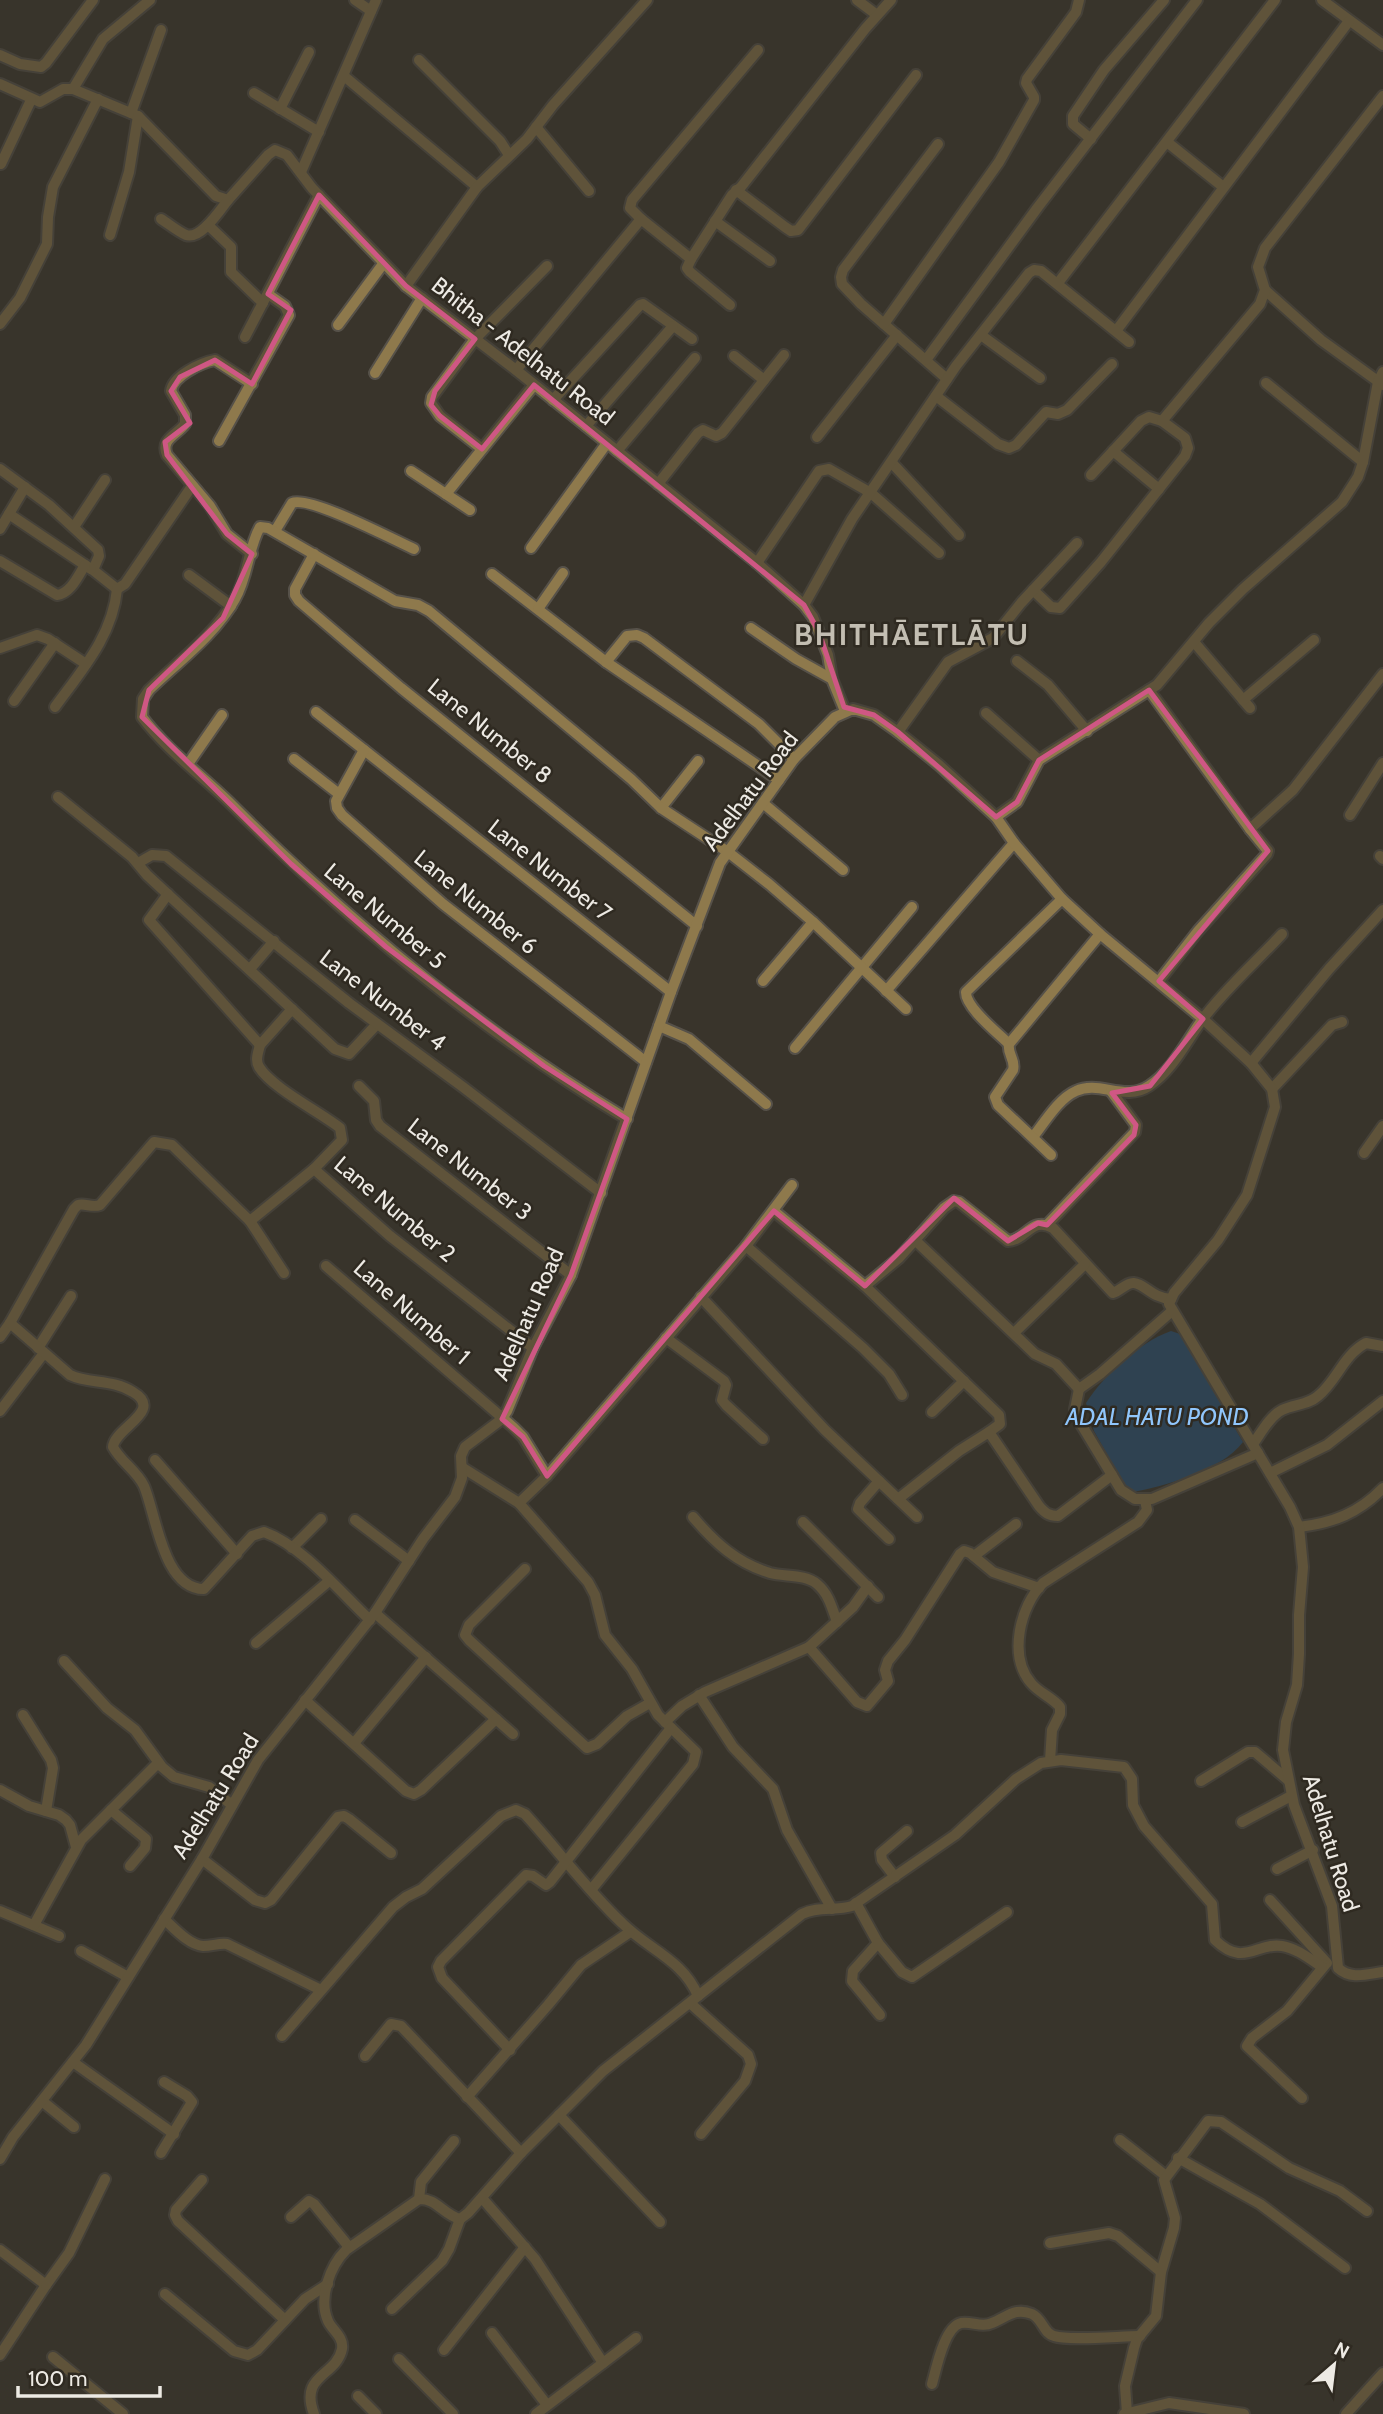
<svg xmlns="http://www.w3.org/2000/svg" width="1383" height="2414" font-family="Cabin,sans-serif">
	<style>
		.water { fill: #24537f }
		.lines { fill: none; stroke-linecap: round; stroke-linejoin: round }
		.minor-casing { stroke: #565149; stroke-width: 14 }
		.minor { stroke: #8e794c; stroke-width: 10 }
		.marked { fill: none; stroke: #cf5784; stroke-width: 5; stroke-linejoin: round }
		.labels { text-anchor: middle; dominant-baseline: central; stroke-width: 5; stroke-linejoin: round; paint-order: stroke }
		.street-label { font-size: 23px; fill: #edeae4; stroke: #2f2a21 }
		.water-label { font-size: 24px; font-style: italic; fill: #90c6fc; stroke: #2f2a21 }
		.district-label { font-size: 30px; font-weight: bold; letter-spacing: 2px; fill: #c3beb2; stroke: #2f2a21 }
	</style>
	<rect width="100%" height="100%" fill="#39342b"/>
	<path class="water" d="M1171 1331 1180 1334 1243 1442C1221 1471 1164 1486 1129 1493L1094 1431 1086 1403C1105 1374 1138 1343 1171 1331Z"/>
	<g class="lines">
		<defs>
			<g id="minor">
				<path d="M355 0 371 11"/>
				<path d="M857 0 877 15"/>
				<path d="M1322 0 1383 45"/>
				<path d="M0 55 20 64 41 67 46 63 93 0"/>
				<path d="M419 60 500 141 509 155"/>
				<path d="M344 76 477 187"/>
				<path d="M0 84 40 102 63 89H73L138 116 216 196 228 200 268 155 275 150 287 155 312 188 406 286 516 370 757 563 804 605 813 617 819 632 828 655 832 679 845 711"/>
				<path d="M73 89 103 39 150 0"/>
				<path d="M254 93 319 132"/>
				<path d="M280 109 309 52"/>
				<path d="M131 113 161 30"/>
				<path d="M536 127 589 191"/>
				<path d="M1091 139 1073 124V116L1104 70 1164 0"/>
				<path d="M1167 142 1222 186"/>
				<path d="M938 144 843 270 841 277 842 284 861 304 947 379"/>
				<path d="M1 164 31 100"/>
				<path d="M301 172 376 0"/>
				<path d="M736 190 785 227 791 231 798 230 916 75"/>
				<path d="M161 219C169 224 177 231 186 235 201 240 220 210 228 200"/>
				<path d="M641 219 630 208 632 200 758 50"/>
				<path d="M715 221 770 261"/>
				<path d="M208 225 231 247V272L263 303"/>
				<path d="M110 235 129 172 138 116"/>
				<path d="M691 259 732 195 741 187 865 29 891 0"/>
				<path d="M1058 283 1275 0"/>
				<path d="M406 286 477 187 527 139 553 105 647 0"/>
				<path d="M1265 290 1321 340 1383 385"/>
				<path d="M0 324 20 298 47 244 48 217 53 187 98 99"/>
				<path d="M884 324 999 162 1034 100V97L1026 83 1027 79 1076 12 1079 0"/>
				<path d="M338 325 383 264"/>
				<path d="M1116 331 1349 21"/>
				<path d="M981 335 1040 378"/>
				<path d="M245 337 319 195"/>
				<path d="M734 356 764 380"/>
				<path d="M926 360 1038 207 1197 0"/>
				<path d="M516 370 641 219 691 259 687 268 690 272 730 305"/>
				<path d="M375 373 422 298"/>
				<path d="M1266 383 1363 462"/>
				<path d="M252 384 215 360C200 363 173 376 171 391L185 415V424C177 435 160 439 167 455L210 506 227 534 252 554"/>
				<path d="M936 396 998 444 1009 448 1016 445 1046 412 1058 414 1067 410 1112 364"/>
				<path d="M553 400 640 305 643 304 692 339"/>
				<path d="M586 426 673 326"/>
				<path d="M817 437 897 335"/>
				<path d="M219 441 289 315 285 306 268 294"/>
				<path d="M482 449 440 416 431 403 432 397 475 339 547 266"/>
				<path d="M617 451 695 358"/>
				<path d="M1113 451 1159 489"/>
				<path d="M892 463 959 535"/>
				<path d="M0 469 49 505 98 550 99 556 93 570 117 589 125 584 192 486"/>
				<path d="M411 471 470 510"/>
				<path d="M1091 475 1141 421 1149 417 1162 421"/>
				<path d="M658 484 698 433 703 430 716 436 722 433 784 355"/>
				<path d="M446 494 534 385"/>
				<path d="M9 514 91 569"/>
				<path d="M74 527 105 480"/>
				<path d="M0 529 25 487"/>
				<path d="M275 531 292 503C309 495 394 540 414 549"/>
				<path d="M531 548 607 443"/>
				<path d="M314 554 295 589V595L299 601 401 688 697 926"/>
				<path d="M0 561 57 595C71 593 78 576 85 565"/>
				<path d="M757 563 819 471 829 469 871 493 939 553"/>
				<path d="M492 574 606 662 779 780"/>
				<path d="M189 575 231 606"/>
				<path d="M1033 590 1051 607 1060 608 1101 562 1185 456 1188 448 1185 438 1162 421 1260 304 1265 290 1258 267 1265 248 1383 96"/>
				<path d="M804 605 852 519 956 366 1029 273 1034 270 1041 271 1129 342"/>
				<path d="M538 609 563 573"/>
				<path d="M751 628 796 659 832 679"/>
				<path d="M1194 642 1250 708"/>
				<path d="M0 648 37 635 48 639 86 664"/>
				<path d="M1017 661 1048 685 1087 731"/>
				<path d="M606 662 627 636 637 635 644 638 759 724 794 759"/>
				<path d="M1149 690 1250 829 1293 790 1383 674"/>
				<path d="M1243 700 1314 640"/>
				<path d="M14 701 55 643"/>
				<path d="M55 707C82 670 113 635 117 589"/>
				<path d="M316 712 671 992"/>
				<path d="M986 713 1039 760"/>
				<path d="M898 732 948 662 993 638 1021 603 1077 543"/>
				<path d="M364 750 336 801 337 808 342 815 443 904 646 1062"/>
				<path d="M294 759 339 794"/>
				<path d="M188 764 222 715"/>
				<path d="M58 797 132 857 147 875 335 1049 349 1054 377 1024"/>
				<path d="M763 803 843 870"/>
				<path d="M661 808 698 761"/>
				<path d="M1350 815 1383 763"/>
				<path d="M996 817 1017 802 1039 760 1157 685 1209 623 1243 589 1342 502 1358 477 1363 462 1378 382 1383 372"/>
				<path d="M1380 856 1383 859"/>
				<path d="M138 863 152 855 166 856 349 1003 463 1087 601 1193"/>
				<path d="M168 894 149 920 260 1045 292 1009"/>
				<path d="M250 969 274 941"/>
				<path d="M763 981 813 922"/>
				<path d="M1159 981 1198 931 1267 854 1268 851 1250 829"/>
				<path d="M886 991 1014 843"/>
				<path d="M659 1026 689 1039 766 1104"/>
				<path d="M1009 1044C998 1033 965 1007 966 992L1062 899"/>
				<path d="M260 1045C258 1053 255 1060 259 1067 272 1088 320 1112 340 1128L342 1140 314 1169"/>
				<path d="M795 1048 912 907"/>
				<path d="M1251 1063 1329 969 1383 910"/>
				<path d="M359 1086 374 1101 376 1120 380 1126 571 1275"/>
				<path d="M1272 1089 1332 1025 1342 1022"/>
				<path d="M627 1119C481 1031 349 922 229 802 200 774 166 749 142 717L143 699 149 690C179 661 215 635 235 599 248 577 248 548 260 527L268 528 395 601 418 605 429 611 631 779 661 808 728 852 769 884 813 922 906 1009"/>
				<path d="M1033 1137C1045 1122 1058 1099 1076 1091 1099 1080 1125 1102 1149 1086 1173 1070 1186 1042 1202 1020 1225 989 1256 962 1282 934"/>
				<path d="M1364 1153 1383 1126"/>
				<path d="M1051 1155 998 1105 995 1097 1013 1070C1016 1060 1007 1054 1009 1044L1100 934"/>
				<path d="M774 1211 865 1286 999 1415 1000 1424 989 1432"/>
				<path d="M250 1221 284 1273"/>
				<path d="M1047 1225 1135 1132 1136 1125 1111 1091"/>
				<path d="M915 1240 1035 1354 1056 1364 1079 1389 1100 1374 1172 1311"/>
				<path d="M746 1246 863 1348 889 1374 902 1395"/>
				<path d="M326 1266 513 1427 523 1437 547 1476"/>
				<path d="M865 1286 899 1258 944 1208 954 1201 959 1202 1008 1241C1027 1240 1031 1216 1053 1228L1113 1293C1120 1291 1127 1282 1134 1283 1145 1284 1152 1298 1171 1299"/>
				<path d="M701 1297 825 1430 917 1517"/>
				<path d="M1014 1333 1085 1264"/>
				<path d="M0 1337 10 1323"/>
				<path d="M666 1338 724 1381 726 1385 722 1400 726 1405 763 1439"/>
				<path d="M38 1348 71 1296"/>
				<path d="M1079 1389 1075 1409 1078 1419 1121 1490 1135 1499H1152L1258 1453"/>
				<path d="M0 1411 44 1353"/>
				<path d="M932 1412 964 1381"/>
				<path d="M1253 1444C1261 1433 1270 1416 1282 1410 1294 1404 1308 1405 1318 1396 1337 1381 1343 1355 1366 1343L1383 1346"/>
				<path d="M155 1460 237 1554"/>
				<path d="M463 1468 519 1503 588 1582 595 1595 605 1635 632 1669 658 1715 696 1752 693 1764 591 1890"/>
				<path d="M1270 1473 1327 1445 1383 1401"/>
				<path d="M879 1481 860 1503 858 1509 889 1539"/>
				<path d="M898 1499 959 1451 989 1432 1039 1506C1045 1513 1049 1516 1058 1516L1112 1475"/>
				<path d="M519 1503 547 1476 746 1246 792 1185"/>
				<path d="M693 1517C715 1543 737 1563 770 1573 785 1577 805 1574 817 1584 829 1594 832 1608 837 1622"/>
				<path d="M355 1520 409 1561"/>
				<path d="M803 1522 878 1597"/>
				<path d="M1299 1527C1333 1523 1359 1513 1383 1488"/>
				<path d="M292 1548 321 1519"/>
				<path d="M974 1556 1016 1524"/>
				<path d="M525 1569 469 1625 465 1635 469 1640 587 1748 597 1744 627 1716 650 1703"/>
				<path d="M370 1620C340 1592 303 1546 264 1532L252 1536 204 1589C163 1589 156 1514 144 1486 137 1471 121 1462 113 1447 114 1428 165 1411 133 1392 113 1379 88 1384 70 1375L10 1323 74 1209 78 1205C85 1203 92 1208 100 1205L154 1142 172 1145 250 1221 314 1169 390 1236 533 1348"/>
				<path d="M256 1643 329 1581"/>
				<path d="M809 1647 857 1702 867 1706 888 1681 885 1670 888 1661 905 1640 960 1554 964 1551 970 1553 993 1572 1039 1588"/>
				<path d="M64 1661 107 1708 135 1730 162 1767 174 1777 209 1787 232 1805"/>
				<path d="M699 1695 733 1747 773 1789 787 1830 832 1909"/>
				<path d="M305 1700 406 1791 414 1794 421 1790 496 1719 375 1613"/>
				<path d="M23 1715 51 1760 53 1768 46 1811"/>
				<path d="M496 1719 513 1734"/>
				<path d="M665 1722 682 1706 705 1692 809 1647 853 1607 868 1586"/>
				<path d="M355 1742 426 1657"/>
				<path d="M1050 1761 1052 1730 1060 1714V1707C1052 1697 1039 1693 1031 1683 1008 1656 1020 1606 1043 1583L1138 1522 1147 1510 1145 1500"/>
				<path d="M1201 1781 1248 1752H1255L1288 1780"/>
				<path d="M0 1790 29 1806 59 1815 66 1820 70 1825 76 1847"/>
				<path d="M111 1810 146 1839 145 1848 130 1866"/>
				<path d="M1242 1822 1291 1796"/>
				<path d="M202 1859 255 1900 265 1903 271 1900 338 1817 344 1816 349 1819 391 1853"/>
				<path d="M1277 1869 1313 1850"/>
				<path d="M895 1877 882 1860 881 1853 907 1831"/>
				<path d="M1270 1900 1327 1963"/>
				<path d="M856 1903 878 1943 853 1971 852 1981 880 2015"/>
				<path d="M0 1911 59 1936"/>
				<path d="M164 1919C174 1928 189 1945 203 1946 212 1946 219 1943 227 1944L321 1990"/>
				<path d="M34 1925 81 1840 158 1763"/>
				<path d="M878 1943 902 1972 912 1977 1007 1912"/>
				<path d="M81 1951 128 1977"/>
				<path d="M690 2003 748 2055 751 2064 745 2081 701 2134"/>
				<path d="M282 2036 393 1907 406 1897 422 1889 501 1816 516 1810 525 1814C558 1850 587 1890 622 1923 649 1950 683 1960 698 1996"/>
				<path d="M510 2050 442 1978 438 1967 441 1961 526 1875 533 1876 546 1885 550 1882 671 1728"/>
				<path d="M365 2056 391 2024 401 2026 521 2153"/>
				<path d="M73 2062 174 2134"/>
				<path d="M467 2097 548 2005 581 1965 630 1932"/>
				<path d="M1302 2098 1247 2046 1252 2038 1287 2011 1325 1965"/>
				<path d="M42 2101 74 2127"/>
				<path d="M559 2115 660 2222"/>
				<path d="M1120 2140 1166 2176"/>
				<path d="M161 2153 192 2102 187 2096 164 2082"/>
				<path d="M1178 2158 1260 2204 1345 2268"/>
				<path d="M0 2159 13 2137 86 2045 202 1859 258 1760 375 1613 423 1539 455 1497 462 1478 461 1456 465 1447 502 1419 507 1411 533 1348 571 1275 671 992 720 863 794 759 835 717 853 709 874 715 898 732 939 765 996 817 1014 843 1062 899 1100 934 1203 1019 1251 1063 1272 1089 1275 1107 1247 1195 1218 1240 1174 1293 1169 1304 1290 1507 1299 1527 1303 1567 1299 1615V1654L1297 1685 1286 1722 1283 1750 1294 1805 1332 1906 1338 1968C1351 1980 1367 1974 1383 1972"/>
				<path d="M202 2180 176 2210 175 2215 178 2221 285 2320"/>
				<path d="M482 2198 535 2259 603 2363"/>
				<path d="M419 2199 421 2182 454 2141"/>
				<path d="M291 2217 309 2201 314 2204 349 2247"/>
				<path d="M1050 2243 1109 2233 1118 2236 1161 2272"/>
				<path d="M0 2250 46 2285 0 2355"/>
				<path d="M46 2285 69 2253 105 2179"/>
				<path d="M165 2294 234 2351 248 2355 257 2350 305 2299 328 2284"/>
				<path d="M392 2309 442 2261 449 2249 460 2219"/>
				<path d="M492 2333 547 2405"/>
				<path d="M444 2350 525 2247"/>
				<path d="M53 2357 123 2414"/>
				<path d="M399 2359 453 2414"/>
				<path d="M932 2384C936 2370 944 2327 961 2323 971 2321 982 2328 992 2323 1007 2317 1015 2307 1032 2314 1043 2319 1043 2333 1054 2336 1069 2341 1121 2336 1140 2336"/>
				<path d="M358 2396 376 2414"/>
				<path d="M1127 2413 1125 2386 1134 2348 1137 2339 1156 2316 1161 2272 1174 2228 1175 2218 1164 2180 1208 2121 1221 2122 1289 2168 1340 2191 1367 2211"/>
				<path d="M314 2414C299 2374 336 2377 342 2349 344 2337 332 2330 328 2321 318 2298 330 2266 346 2250L419 2199C436 2198 444 2215 460 2219L468 2213 521 2153 603 2071 802 1914C818 1906 835 1911 852 1906L955 1835 1016 1779 1041 1763 1061 1760 1124 1767 1132 1779 1133 1805 1144 1826 1212 1904 1215 1940C1244 1968 1256 1942 1282 1946 1296 1948 1310 1959 1322 1967"/>
				<path d="M536 2414 636 2338"/>
				<path d="M1124 2414 1169 2403 1244 2414"/>
				<path d="M1346 2414 1383 2373"/>
			</g>
		</defs>
		<use href="#minor" class="minor-casing"/>
		<use href="#minor" class="minor"/>
	</g>
	<path d="M0 0H1383V2414H0ZM319 195 406 286 475 339 435 391 431 405 440 416 482 449 534 385 804 605 819 632 844 707 874 715 898 732 996 817 1017 802 1039 760 1149 690 1268 851 1159 981 1203 1019 1150 1086 1112 1093 1136 1125 1134 1135 1047 1225 1038 1223 1008 1241 954 1198 865 1286 774 1211 547 1476 523 1437 502 1419 571 1275 627 1119 544 1066 386 947 291 864 142 717 149 690 223 618 252 554 227 534 167 455 165 442 190 423 171 391 180 377 215 360 252 384 291 310 268 294Z" fill="#39342b" fill-opacity=".55" fill-rule="evenodd"/>
	<path class="marked" d="M319 195 406 286 475 339 435 391 431 405 440 416 482 449 534 385 804 605 819 632 844 707 874 715 898 732 996 817 1017 802 1039 760 1149 690 1268 851 1159 981 1203 1019 1150 1086 1112 1093 1136 1125 1134 1135 1047 1225 1038 1223 1008 1241 954 1198 865 1286 774 1211 547 1476 523 1437 502 1419 571 1275 627 1119 544 1066 386 947 291 864 142 717 149 690 223 618 252 554 227 534 167 455 165 442 190 423 171 391 180 377 215 360 252 384 291 310 268 294Z"/>
	<g class="labels">
		<g class="street-label">
			<text transform="translate(523 351) rotate(38)">Bhitha - Adelhatu Road</text>
			<text transform="translate(490 731) rotate(39)">Lane Number 8</text>
			<text transform="translate(750 791) rotate(-53)">Adelhatu Road</text>
			<text transform="translate(550 870) rotate(38)">Lane Number 7</text>
			<text transform="translate(476 902) rotate(39)">Lane Number 6</text>
			<text transform="translate(385 916) rotate(40)">Lane Number 5</text>
			<text transform="translate(383 1000) rotate(37)">Lane Number 4</text>
			<text transform="translate(470 1169) rotate(38)">Lane Number 3</text>
			<text transform="translate(395 1209) rotate(40)">Lane Number 2</text>
			<text transform="translate(412 1312) rotate(41)">Lane Number 1</text>
			<text transform="translate(528 1314) rotate(-66)">Adelhatu Road</text>
			<text transform="translate(215 1796) rotate(-58)">Adelhatu Road</text>
			<text transform="translate(1331 1843) rotate(73)">Adelhatu Road</text>
		</g>
		<g class="water-label">
			<text x="1157" y="1416">ADAL HATU POND</text>
		</g>
		<g class="district-label">
			<text x="912" y="634">BHITHĀETLĀTU</text>
		</g>
	</g>
	<g transform="translate(1334 2365) rotate(28)" stroke="#2f2a21" stroke-width="5" paint-order="stroke">
	<path d="M0-5L12 26L0 18L-12 26Z" fill="#edeae4"/>
	<text y="-10" font-size="19" font-weight="bold" text-anchor="middle" fill="#edeae4">N</text>
	</g>
	<path d="M18 2386v10h142v-10" fill="none" stroke="#edeae4" stroke-width="3.5"/>
	<text x="28" y="2386" font-size="21" fill="#edeae4" stroke="#2f2a21" stroke-width="5" paint-order="stroke">100 m</text>
</svg>
